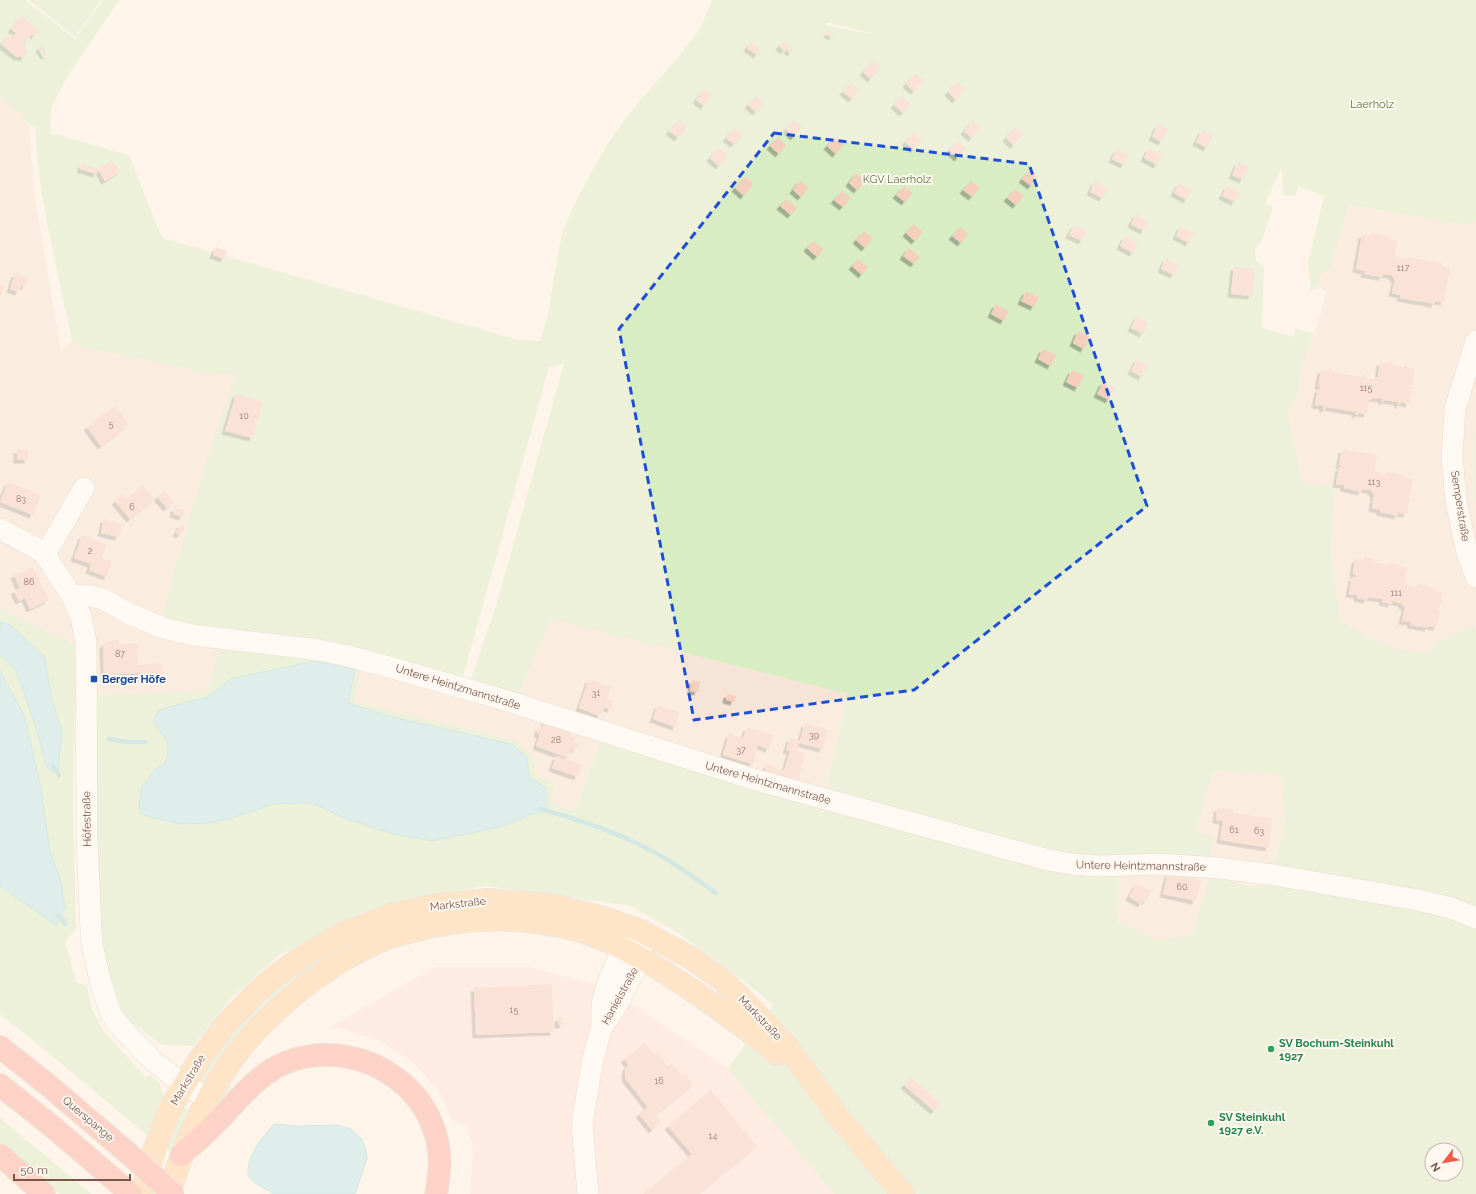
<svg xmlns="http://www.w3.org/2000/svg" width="1476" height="1194" font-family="Raleway,sans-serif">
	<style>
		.residential { fill: #f6e5d6 }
		.commercial { fill: #ffe3dc }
		.green { fill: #d9edc5; fill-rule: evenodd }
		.water { fill: #bbe7ea; stroke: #a0d9dc }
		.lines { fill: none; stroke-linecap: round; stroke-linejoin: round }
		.stream { stroke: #a0d9dc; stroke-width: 4.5 }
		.building { fill: #f5cfbe; filter: url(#shadow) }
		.minor-casing { stroke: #d4bcb0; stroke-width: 22 }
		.major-casing { stroke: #ddd3d0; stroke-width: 24 }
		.highway-casing { stroke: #ddd3d0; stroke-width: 24 }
		.minor { stroke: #fff; stroke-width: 21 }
		.major { stroke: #ffd29f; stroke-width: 22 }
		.highway { stroke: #fbac9c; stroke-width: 22 }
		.highway-bridge-casing { stroke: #ddd3d0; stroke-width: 24; stroke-linecap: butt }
		.highway-bridge { stroke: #fbac9c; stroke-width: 22 }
		.marked { fill: none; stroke: #1d4ed8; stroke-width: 3; stroke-dasharray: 8 5; stroke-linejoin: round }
		.transit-dot { fill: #1a4fb4; stroke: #fff8f1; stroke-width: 1.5 }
		.leisure-dot { fill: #2e9e5b; stroke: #fff8f1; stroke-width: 1.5 }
		.labels { text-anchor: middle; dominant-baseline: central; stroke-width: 4; stroke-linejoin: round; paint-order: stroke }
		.number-label { font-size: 9px; fill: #9a7567 }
		.park-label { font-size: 11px; fill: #567b3e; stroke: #fff8f1 }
		.street-label { font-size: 11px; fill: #7b574a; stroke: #fff8f1 }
		.transit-label { font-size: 11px; font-weight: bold; fill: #164399; stroke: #fff8f1; text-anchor: start }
		.leisure-label { font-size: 11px; font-weight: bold; fill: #27864d; stroke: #fff8f1; text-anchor: start }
	</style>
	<defs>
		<filter id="shadow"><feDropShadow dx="-3.5" dy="3.5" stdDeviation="0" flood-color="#0004"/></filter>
	</defs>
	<rect width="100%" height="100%" fill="#fef4e9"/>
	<g class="residential">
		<path d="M0 0 20 112 29 125 35 199 61 350 72 341 88 348 208 373 235 375 219 648 208 691 94 695 78 646 0 609Z"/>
		<path d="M1348 205 1470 225 1473 220 1476 222V629L1474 625 1432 654 1397 649 1367 637 1340 620 1331 551 1334 488 1302 482 1288 413 1297 398 1301 370 1320 316 1326 292 1319 287 1321 274Z"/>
		<path d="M552 619 847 694 826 792 602 738 575 811 551 803 554 785 535 774 533 756 353 702 362 667 516 699Z"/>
		<path d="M1214 770 1281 774 1285 822 1275 868 1280 881 1242 884 1229 919 1166 955 1117 922 1120 858 1196 831Z"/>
	</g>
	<path class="commercial" d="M435 967H530L591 984 637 1008 728 1069 834 1194H470L473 1148 467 1125 453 1121 438 1089 411 1061 378 1040 339 1028H328Z"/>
	<g class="green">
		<path d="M0 0H25L75 39 103 0H119L67 77 51 108 50 133 129 155 162 238 519 340 540 341C552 309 553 273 561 240 568 212 589 178 603 152 628 109 665 75 695 36 703 26 707 11 712 0H1476V222L1473 220 1470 225 1349 205 1330 268 1321 274 1319 287 1311 290 1308 263 1324 196 1299 186 1295 196 1283 195 1282 166 1265 204 1273 207 1262 240 1255 249 1256 261 1264 267 1262 328 1294 337 1295 329 1314 333 1301 370 1297 398 1288 413 1302 482 1334 487 1331 551 1340 620 1367 637 1397 649 1431 654 1434 644 1473 625 1476 629V1194H834L728 1069 773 1004 716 960 678 933 631 906 486 886 397 901 354 915 278 956 230 999 193 1046 162 1045 123 1016 98 937 94 695 208 691 219 648 313 654 362 667 354 702 515 741 533 756 535 774 554 785 551 803 575 811 602 738 826 792 847 694 552 619 516 699 469 685 496 606 564 364 549 367 462 680 216 632 161 618 201 478 235 375 208 373 88 348 72 341C58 272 38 198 35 128L29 125 20 112 0 96ZM827 22 871 33V34L825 25ZM1214 770 1281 774 1285 822 1275 868 1280 881 1249 886 1210 877 1192 935 1158 940 1117 922 1120 858 1210 859 1213 837 1196 831ZM1432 1150H1456V1174H1432Z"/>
		<path d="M29 0H101L75 37Z"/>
		<path d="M1476 430V509C1472 482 1473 457 1476 430Z"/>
		<path d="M0 609 78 646 74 725 73 802 76 929 65 941 76 982 87 986 92 1009 102 1029 146 1078 150 1074C155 1079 161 1084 163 1092 165 1104 153 1125 148 1136L73 1073 0 1014Z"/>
		<path d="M554 919 365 942 208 1082 203 1083 198 1079V1073L265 994 346 939Z"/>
		<path d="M228 1084 234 1090 209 1119Z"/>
		<path d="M178 1104 189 1110 169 1152 161 1144Z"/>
		<path d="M0 1118 91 1194H59L0 1142Z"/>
	</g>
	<g class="water">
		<path d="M0 622 10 625 44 656 52 700 62 731 58 770 53 772 47 768 36 727 16 670 0 655Z"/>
		<path d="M314 661 355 669 348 703 392 717 511 744 527 757 529 777 546 788V811L530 815 500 827 432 841 390 833 347 819 312 803 274 804 232 818 210 823 179 824 141 814 139 805 142 787 155 770 164 764 168 754V743L153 722 159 710 207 697 231 679Z"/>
		<path d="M0 671 24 715 40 783 50 852 61 882 65 909 56 925 0 886Z"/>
		<path d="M274 1124 300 1126 338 1125 351 1129 361 1138 366 1149 367 1159 355 1194H274L255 1183 248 1176C247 1155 261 1139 274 1124Z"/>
	</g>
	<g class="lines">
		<g class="stream">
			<path d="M109 739 127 742H145"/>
			<path d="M53 766 59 775"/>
			<path d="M540 809C573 818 605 828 636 843 665 856 691 875 716 893"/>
			<path d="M57 915 64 921 65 924"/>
		</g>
	</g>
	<g class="building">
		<path d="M22 16 39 30 34 36 32 34 26 41 25 40 23 43 27 46 25 49 28 52 23 58 19 56 18 58 1 44 10 34 13 36 16 33 11 29Z"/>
		<path d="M829 31 834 34 833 37 827 34Z"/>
		<path d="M784 41 789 45 784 51 779 46Z"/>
		<path d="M751 42 761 49 757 55 747 48Z"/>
		<path d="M42 46 47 55 44 56 39 48Z"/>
		<path d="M790 46 793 50 791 53 787 50Z"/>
		<path d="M872 61 880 68 871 79 863 72Z"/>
		<path d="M915 73 924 80 914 91 906 84Z"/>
		<path d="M957 82 965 89 956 100 948 92Z"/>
		<path d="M851 83 859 90 852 99 843 92Z"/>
		<path d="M704 89 712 96 704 106 696 100Z"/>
		<path d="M756 96 764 103 756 112 748 105Z"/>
		<path d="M902 96 911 104 903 113 894 105Z"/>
		<path d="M679 120 687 127 678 138 669 131Z"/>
		<path d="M794 120 802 127 794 137 786 129Z"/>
		<path d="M973 120 981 127 972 138 964 131Z"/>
		<path d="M1158 124 1168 129 1162 142 1152 137Z"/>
		<path d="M1015 127 1023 134 1014 146 1006 138Z"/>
		<path d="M734 128 743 135 734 144 726 138Z"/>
		<path d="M1202 130 1213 135 1207 148 1196 142Z"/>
		<path d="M913 133 922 140 914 149 905 142Z"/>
		<path d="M778 137 786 145 779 154 770 146Z"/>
		<path d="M835 137 844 144 836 154 827 146Z"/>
		<path d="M957 141 966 148 958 158 949 150Z"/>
		<path d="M719 147 728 155 719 166 710 158Z"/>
		<path d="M1149 148 1162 155 1157 165 1144 158Z"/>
		<path d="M1117 149 1129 155 1124 165 1112 159Z"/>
		<path d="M112 160 120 172 105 181 98 169Z"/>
		<path d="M1238 162 1249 167 1243 180 1232 175Z"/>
		<path d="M82 164 98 169 97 174 80 169Z"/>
		<path d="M1030 170 1039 177 1031 186 1022 179Z"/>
		<path d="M856 173 865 181 857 190 849 183Z"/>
		<path d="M745 177 753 184 744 196 735 188Z"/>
		<path d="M800 180 809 188 801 197 793 190Z"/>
		<path d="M971 181 980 188 972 197 963 190Z"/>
		<path d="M1095 181 1108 188 1103 198 1090 192Z"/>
		<path d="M1179 183 1192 190 1187 200 1174 193Z"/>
		<path d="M904 186 913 193 905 202 896 195Z"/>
		<path d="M1227 186 1240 192 1235 202 1222 196Z"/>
		<path d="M1015 189 1024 196 1016 205 1007 198Z"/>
		<path d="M842 191 851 198 843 207 834 200Z"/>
		<path d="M786 199 797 208 791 215 780 206Z"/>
		<path d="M1136 214 1149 221 1144 231 1131 224Z"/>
		<path d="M914 224 923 232 915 241 906 233Z"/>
		<path d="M1074 225 1087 231 1082 241 1069 235Z"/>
		<path d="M1181 226 1194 232 1189 243 1176 236Z"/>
		<path d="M960 227 968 234 961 243 952 236Z"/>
		<path d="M864 231 873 238 865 248 856 240Z"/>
		<path d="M1371 233 1389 236V239L1397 241 1395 254 1399 258 1407 260V257L1442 263V266L1450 268 1444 302 1435 301V304L1400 298 1401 295 1392 293 1395 279 1391 275 1383 274 1382 277 1364 274 1365 271 1356 269 1362 234 1371 236Z"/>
		<path d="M1125 236 1138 243 1133 253 1120 246Z"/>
		<path d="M813 241 824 249 817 257 807 248Z"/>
		<path d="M216 247 227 251 224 259 213 255Z"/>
		<path d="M909 248 920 257 914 264 903 256Z"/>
		<path d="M1166 258 1179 265 1174 275 1161 269Z"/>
		<path d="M858 259 868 267 862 275 852 266Z"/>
		<path d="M1234 267 1255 269 1252 296 1231 294Z"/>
		<path d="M15 273 28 278 25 287 21 285 19 292 10 289Z"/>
		<path d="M0 284 5 286 0 297Z"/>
		<path d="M1026 291 1039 297 1034 307 1021 301Z"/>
		<path d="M996 304 1009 311 1004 321 991 314Z"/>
		<path d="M1137 316 1148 322 1143 334 1131 328Z"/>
		<path d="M1078 331 1090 337 1084 349 1073 343Z"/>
		<path d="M1043 349 1056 355 1051 366 1038 359Z"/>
		<path d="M1137 359 1148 365 1142 377 1131 371Z"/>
		<path d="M1389 361 1391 362V365L1404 367 1405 364H1407L1406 367 1415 369 1412 385H1410L1409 387H1412L1409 404 1400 402V405H1398V402L1384 400V402H1382V399L1374 398 1369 400 1367 414 1358 413 1357 415H1355L1356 412 1326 407 1325 410 1323 409V406L1315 405 1318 389H1320L1321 387 1318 386 1321 370 1330 371V368L1332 369V372L1362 377 1363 374 1365 375 1364 378 1372 379 1378 377 1380 362 1388 364Z"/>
		<path d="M1072 370 1084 376 1078 388 1066 382Z"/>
		<path d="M1103 382 1115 388 1109 400 1097 394Z"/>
		<path d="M236 394 263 402 253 438 225 431Z"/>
		<path d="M115 406 129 425 101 446 87 427Z"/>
		<path d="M1342 449 1377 455 1375 469 1379 473 1387 474V472L1405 475V478L1413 479 1410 496 1408 495V497L1410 498 1407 514 1398 513V516L1380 512V510L1372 508 1374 494 1370 490 1362 489V492L1344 488V485L1336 484 1339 467 1341 468V466L1339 465Z"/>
		<rect x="17" y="450" width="11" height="10"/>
		<path d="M8 482 41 495 33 515 0 502Z"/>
		<path d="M143 485 155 499 130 519 115 501 123 494 126 499Z"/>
		<path d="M164 491 174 502 167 508 157 497Z"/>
		<path d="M174 508 185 510 183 517 173 514Z"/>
		<path d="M104 519 122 524 119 537 101 533Z"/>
		<path d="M181 524 185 527 180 535 176 533Z"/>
		<path d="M82 535 106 544 102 558 112 562 107 577 89 570 91 564 74 558Z"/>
		<path d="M1364 557 1374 559V562L1389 565V562L1399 564V566L1407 568 1405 582 1409 586 1417 587V584L1435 588V591L1443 592 1440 608H1438V610L1440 611 1437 627 1429 626 1428 628 1410 625 1411 622 1402 621 1405 607 1401 603 1392 601V604L1382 602 1383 599 1368 597 1367 600 1357 598 1358 595 1349 594 1352 577 1355 578V575H1353L1355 559 1364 560Z"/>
		<path d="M33 567 49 600 30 609 25 598 19 601 14 591 20 588 14 575Z"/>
		<path d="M119 640V644L137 643 138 665 162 663 163 678 138 679V673L104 675 103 645 108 641Z"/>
		<path d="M589 679 611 687 607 699 613 701 611 709 604 707 600 716 579 708Z"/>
		<path d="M692 680 700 682 698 692 690 691Z"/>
		<path d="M727 694 736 696 734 702 726 700Z"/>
		<path d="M658 705 679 712 676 727 653 719Z"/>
		<path d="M546 719 572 728 570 736 576 737 574 742 578 744 575 750 572 748 568 758 536 746 540 735 537 733 539 727 542 728Z"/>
		<path d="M805 723 828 730 823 749 799 743 797 751 805 753 798 782 764 777 767 764 776 767 775 769 784 771 790 751 786 750 790 738 800 741Z"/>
		<path d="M747 727 773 735 769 749 758 745 753 764 723 755 729 734 743 738Z"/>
		<path d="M556 756 582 765 578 777 552 768Z"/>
		<path d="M1217 808 1233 809V813L1272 818 1269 848 1220 840 1223 821 1216 820Z"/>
		<path d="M1168 873 1201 880 1196 901 1163 894Z"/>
		<path d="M1136 884 1151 891 1146 901 1144 900 1141 904 1129 897Z"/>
		<path d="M552 984 554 1032 476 1035 474 988Z"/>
		<path d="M563 1017V1025H558V1018Z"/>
		<path d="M645 1043 654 1054 657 1052 668 1066 671 1063 682 1076 685 1074 693 1085 656 1115 661 1122 652 1130 639 1114 648 1107 625 1078 626 1077 625 1075 626 1067 629 1065 624 1059Z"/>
		<path d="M911 1078 941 1103 934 1111 904 1085Z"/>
		<path d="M711 1090 757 1146 698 1194H643L692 1154 668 1126Z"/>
	</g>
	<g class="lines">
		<defs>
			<g id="minor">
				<path d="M1476 341 1455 409 1452 457 1456 501 1467 552 1476 577"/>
				<path d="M0 529 36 548 45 555 72 596 81 617 86 642 87 841 91 930 92 944 100 980 110 1012 117 1023 152 1060 175 1078 207 1099"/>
				<path d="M45 555 84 488"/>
				<path d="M72 596 87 595 103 599 128 613 163 628 193 635 319 650 348 656 396 669 501 699 756 780 1048 860 1072 864 1098 866 1159 864 1219 868 1274 875 1418 900 1451 908 1476 918"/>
				<path d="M602 1027V1004L609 979 623 948 635 937"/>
				<path d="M588 1194 582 1123 593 1059 601 1029 615 1008 641 959V931"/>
			</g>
			<g id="major">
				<path d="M142 1194 154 1151 172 1105 200 1059 225 1025 256 993 278 974 302 957 344 933 390 915 436 905 488 900 551 905 607 919 641 931 693 959 722 980 744 1001 785 1044 837 1115 903 1194"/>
				<path d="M169 1194C182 1149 201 1106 227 1067 264 1013 324 965 383 940 392 936 401 935 409 932 458 918 511 916 560 926 609 935 659 968 699 995 726 1014 753 1033 777 1054"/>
			</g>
			<g id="highway">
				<path d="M0 1047 48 1085 136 1160"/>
				<path d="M0 1085 54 1128 131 1194"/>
				<path d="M0 1155 44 1194"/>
				<path d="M181 1155C192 1145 204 1136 214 1125 239 1100 258 1071 293 1060 366 1037 447 1094 439 1173 438 1180 438 1187 436 1194"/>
			</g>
		</defs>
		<use href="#minor" class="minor-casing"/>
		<use href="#major" class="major-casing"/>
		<use href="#highway" class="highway-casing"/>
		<use href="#minor" class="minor"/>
		<use href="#major" class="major"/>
		<use href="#highway" class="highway"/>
		<defs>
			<path id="highway-bridge" d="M136 1160 173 1194"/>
		</defs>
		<use href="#highway-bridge" class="highway-bridge-casing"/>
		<use href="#highway-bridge" class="highway-bridge"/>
	</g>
	<path d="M0 0H1476V1194H0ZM774 133 1029 164 1147 506 914 690 694 720 619 329Z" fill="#fef4e9" fill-opacity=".55" fill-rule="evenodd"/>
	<path class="marked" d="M774 133 1029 164 1147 506 914 690 694 720 619 329Z"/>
	<rect class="transit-dot" x="90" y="675" width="8" height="8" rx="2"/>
	<g class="leisure-dot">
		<circle cx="1271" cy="1049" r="4"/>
		<circle cx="1211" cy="1123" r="4"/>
	</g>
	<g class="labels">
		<g class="number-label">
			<text x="1403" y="268">117</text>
			<text x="1366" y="388">115</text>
			<text x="244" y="416">10</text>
			<text x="111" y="424">5</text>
			<text x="1374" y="482">113</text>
			<text x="21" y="499">83</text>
			<text x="132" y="507">6</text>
			<text x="90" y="551">2</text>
			<text x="29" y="582">86</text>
			<text x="1396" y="593">111</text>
			<text x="120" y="654">87</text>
			<text x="596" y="693">31</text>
			<text x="814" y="735">39</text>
			<text x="556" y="740">28</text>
			<text x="741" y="750">37</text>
			<text x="1234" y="830">61</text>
			<text x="1259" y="831">63</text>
			<text x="1182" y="887">60</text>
			<text x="514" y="1010">15</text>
			<text x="659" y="1081">16</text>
			<text x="713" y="1136">14</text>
		</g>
		<g class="park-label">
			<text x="1372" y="104">Laerholz</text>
			<text x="897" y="179">KGV Laerholz</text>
		</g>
		<g class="street-label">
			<text transform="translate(1460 506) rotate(81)">Semperstraße</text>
			<text transform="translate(458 687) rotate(17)">Untere Heintzmannstraße</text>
			<text transform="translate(768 783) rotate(16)">Untere Heintzmannstraße</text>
			<text transform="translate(87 819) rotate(-91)">Höfestraße</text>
			<text transform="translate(1141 866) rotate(1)">Untere Heintzmannstraße</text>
			<text transform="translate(458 904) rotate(-6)">Markstraße</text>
			<text transform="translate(620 996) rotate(-61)">Hanielstraße</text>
			<text transform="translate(760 1018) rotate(46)">Markstraße</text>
			<text transform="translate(188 1080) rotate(-59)">Markstraße</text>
			<text transform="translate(88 1119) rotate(40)">Querspange</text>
		</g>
		<g class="transit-label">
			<text x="102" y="679">Berger Höfe</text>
		</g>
		<g class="leisure-label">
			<text x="1279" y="1043">SV Bochum-Steinkuhl<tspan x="1279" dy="13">1927</tspan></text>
			<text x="1219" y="1117">SV Steinkuhl<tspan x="1219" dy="13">1927 e.V.</tspan></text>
		</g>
	</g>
	<g transform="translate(1444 1162) rotate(239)"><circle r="19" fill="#fff8f1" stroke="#cab8ae"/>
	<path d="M0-3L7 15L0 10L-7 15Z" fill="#ef5c47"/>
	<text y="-6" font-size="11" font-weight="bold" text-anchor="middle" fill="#7b574a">N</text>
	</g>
	<path d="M14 1174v6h116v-6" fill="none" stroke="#7b574a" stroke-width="2"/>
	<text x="20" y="1174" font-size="12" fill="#7b574a" stroke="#fff8f1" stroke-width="3" paint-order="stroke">50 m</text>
</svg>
